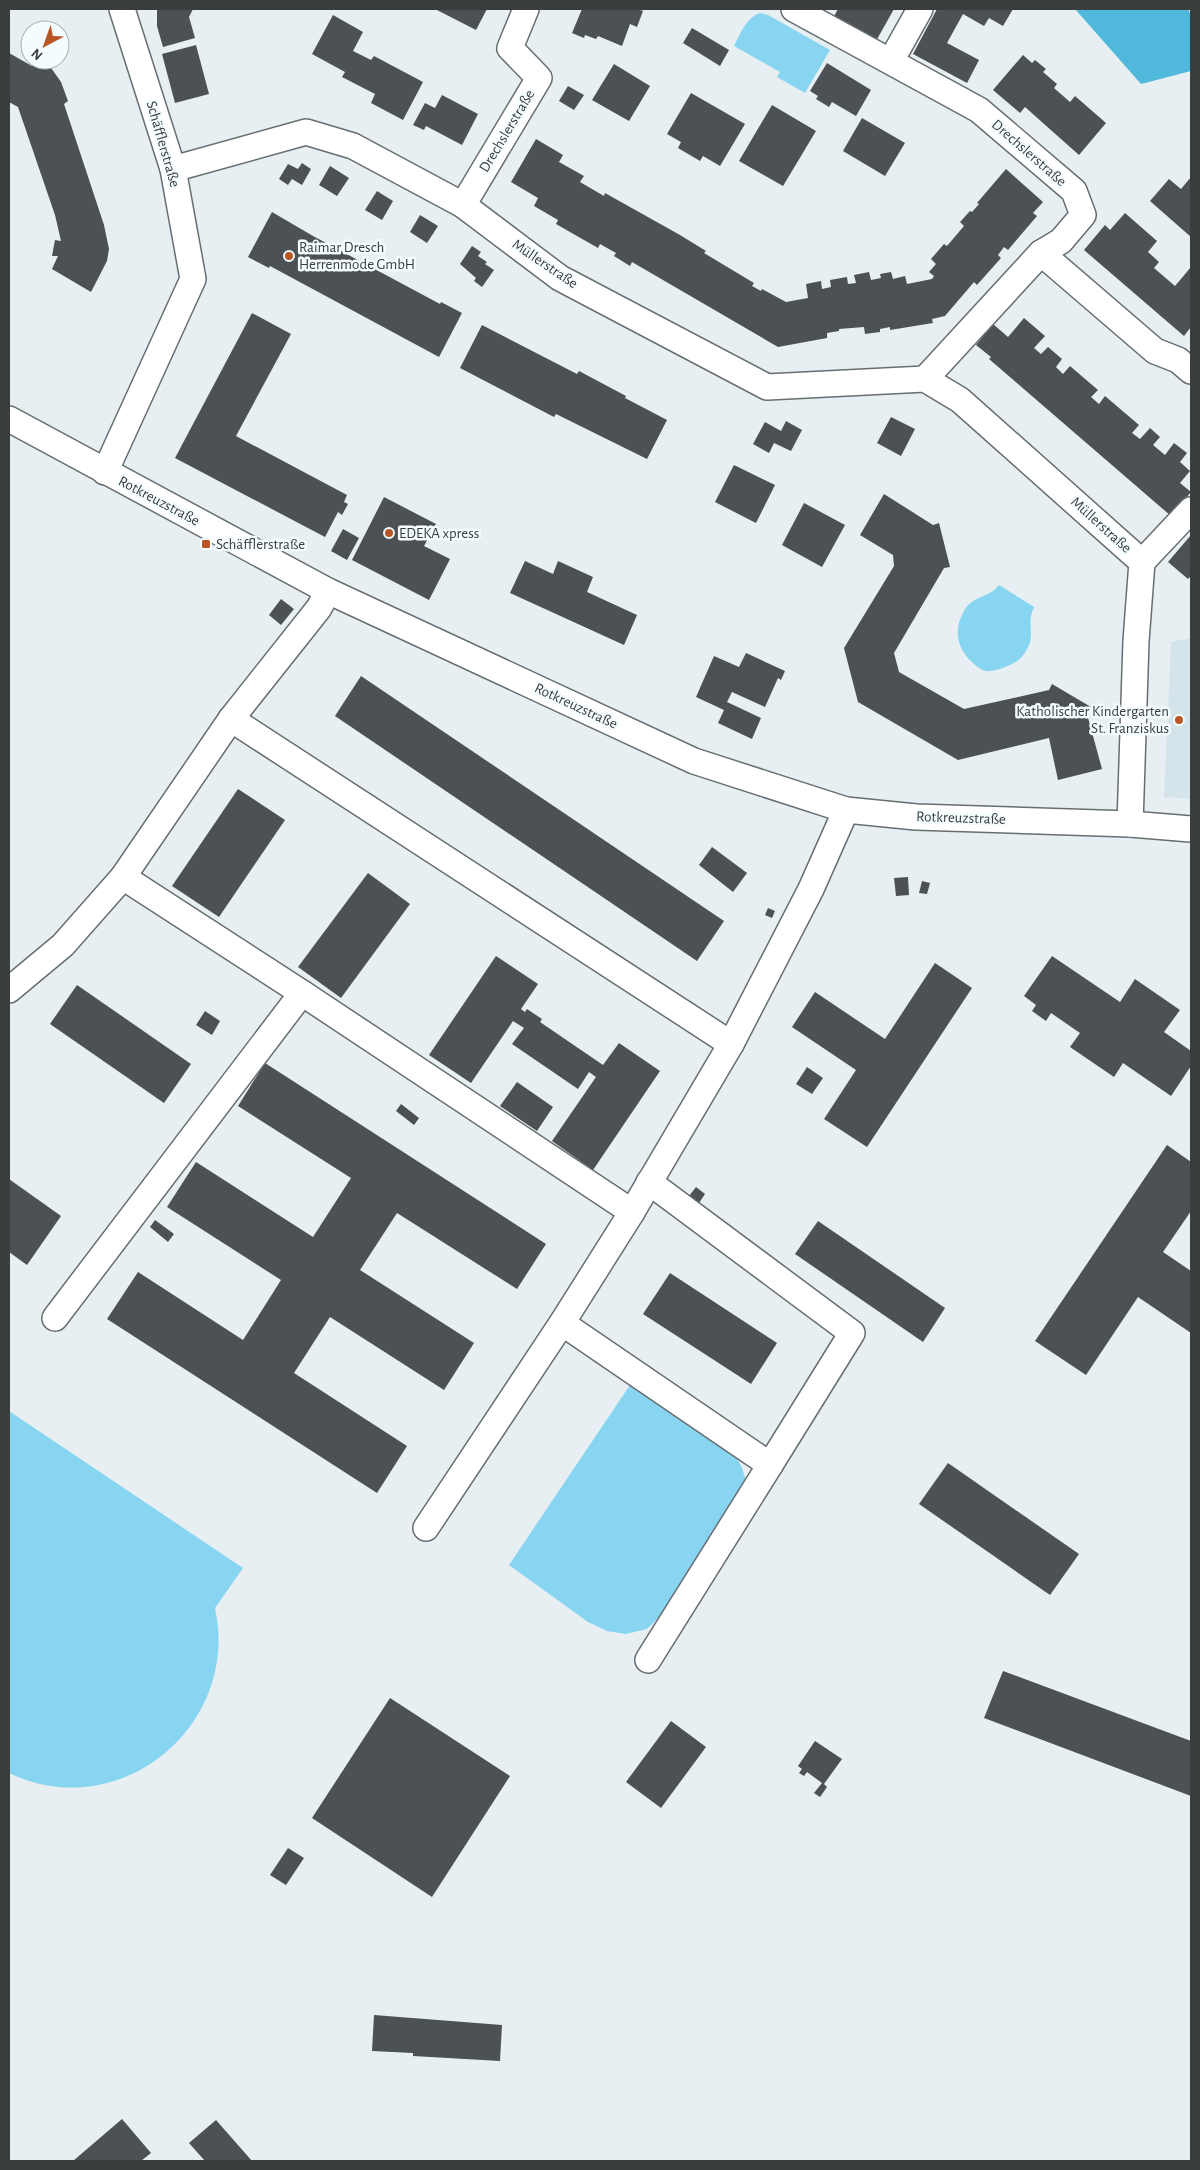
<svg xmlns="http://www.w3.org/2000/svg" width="1200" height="2170" font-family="'Alegreya Sans',sans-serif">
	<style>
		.built { fill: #d4e4ea }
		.green { fill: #88d5f1 }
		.forest { fill: #50b9db }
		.building { fill: #4b5154 }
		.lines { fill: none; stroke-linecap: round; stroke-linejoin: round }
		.minor-casing { stroke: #676e71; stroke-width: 28 }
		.minor { stroke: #fff; stroke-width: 25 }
		.poi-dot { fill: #ba5526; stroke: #f4fcff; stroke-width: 2 }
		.labels { text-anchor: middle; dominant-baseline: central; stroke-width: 5; stroke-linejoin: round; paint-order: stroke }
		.street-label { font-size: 15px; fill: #3a3d3e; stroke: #f4fcff }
		.poi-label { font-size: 15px; fill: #3a3d3e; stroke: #f4fcff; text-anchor: start }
	</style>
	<rect width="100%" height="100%" fill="#e7eff2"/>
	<path class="built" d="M1191 638V799L1164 797 1171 642Z"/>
	<g class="green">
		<path d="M760 13 768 15 830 50 805 93 777 77 780 72 734 46C741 33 745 19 760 13Z"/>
		<path d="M999 585 1034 607C1025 626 1038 635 1024 654 1019 661 1013 664 1005 667 999 669 992 672 986 671 981 670 976 666 973 663 957 649 953 630 964 611 974 594 988 599 999 585Z"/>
		<path d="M630 1385 734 1453 742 1468 747 1484 665 1611 647 1629 626 1634 607 1631 588 1622 509 1565Z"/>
		<path d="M9 1411 243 1568 215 1608C241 1726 119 1826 9 1773Z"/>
	</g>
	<path class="forest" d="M1075 9H1188L1191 15V71L1141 84Z"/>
	<g class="building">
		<path d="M157 9H193L189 17 195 38 163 47 157 26Z"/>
		<path d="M435 9H487L476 30Z"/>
		<path d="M582 9H637L643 11 637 27 630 24 622 46 598 36 596 39 585 35 584 38 572 33Z"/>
		<path d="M838 9H894L876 41 833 18Z"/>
		<path d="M937 9H1013L1003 26 989 18 984 26 963 14 947 43 979 60 967 83 913 54Z"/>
		<path d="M333 15 363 32 353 51 371 60 374 56 423 82 403 120 371 103 375 94 342 77 345 72 312 54Z"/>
		<path d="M692 28 729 50 720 66 683 43Z"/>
		<path d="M196 45 209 94 175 103 162 54Z"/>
		<path d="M9 53 32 66 35 60 49 65 61 82 68 101 64 104 104 225 109 249 107 261 91 292 52 269 58 256H52L55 240 61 241 55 215 18 107 9 102Z"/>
		<path d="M1023 55 1032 63 1035 60 1046 69 1043 72 1057 84 1054 88 1070 102 1075 96 1106 123 1079 155 1025 107 1020 113 993 90Z"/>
		<path d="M827 63 871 90 856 116 832 102 829 107 816 99 818 96 810 91Z"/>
		<path d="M614 64 650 86 629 121 592 100Z"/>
		<path d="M568 86 584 95 574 110 559 101Z"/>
		<path d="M691 93 745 124 720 166 703 156 700 161 678 148 681 142 667 134Z"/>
		<path d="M442 95 478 114 462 145 426 126 424 130 413 125 425 103 435 108Z"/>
		<path d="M772 105 816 131 783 186 739 161Z"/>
		<path d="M862 118 905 143 885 176 843 151Z"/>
		<path d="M536 139 563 155 559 162 584 176 580 182 604 196 605 193 680 235 706 251 704 253 754 283 752 286 761 291 762 289 786 302 808 298 806 284 821 281 822 289 831 287 830 280 847 277 848 284 856 283 854 275 869 272 871 280 881 278 880 274 891 272 893 279 905 276 907 284 932 279 934 276 929 272 936 264 931 259 944 244 947 246 964 226 960 222 970 211 972 212 979 204 977 203 1006 169 1043 202 1033 213 1037 216 1008 250 1004 247 998 255 1001 258 977 285 974 282 945 316 932 319 933 323 890 330V327L880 329V332L865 334 864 327 839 329V331L827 333V338L778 347 632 262 630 266 614 256 616 253 600 244 598 248 556 224 558 220 534 206 538 198 511 182Z"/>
		<path d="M302 163 311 169 302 185 292 179 288 185 279 179 288 164 298 169Z"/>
		<path d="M330 166 349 178 337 196 319 185Z"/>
		<path d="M1191 177V237L1150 201 1169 179 1181 189Z"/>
		<path d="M377 191 393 201 382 220 365 210Z"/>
		<path d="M272 212 313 236 440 304 441 302 462 313 439 357 270 266 269 268 248 257Z"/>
		<path d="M1125 213 1157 241 1148 252 1159 262 1154 268 1175 286 1191 267V327L1184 336 1084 250 1105 225 1110 230Z"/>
		<path d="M420 215 438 226 427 243 410 232Z"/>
		<path d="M472 246 481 252 478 256 487 262 485 264 494 270 482 287 474 281 476 278 460 264Z"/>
		<path d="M252 313 291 334 236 436 347 495 344 502 348 504 342 515 338 512 325 537 175 458Z"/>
		<path d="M1024 318 1045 336 1034 348 1041 354 1048 347 1062 359 1056 367 1063 374 1070 366 1098 390 1091 397 1099 404 1105 396 1139 425 1132 433 1140 439 1150 428 1160 437 1153 445 1165 455 1174 443 1187 453 1180 462 1190 471 1180 483 1191 492 1171 516 989 359 991 357 976 345 993 324 1008 337Z"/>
		<path d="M482 325 577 374 579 371 626 396 625 398 667 420 647 459 556 414 554 417 460 368Z"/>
		<path d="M891 417 915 429 901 456 877 443Z"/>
		<path d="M786 421 802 430 791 451 774 443 769 453 753 444 765 422 781 431Z"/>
		<path d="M734 465 775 485 756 523 715 502Z"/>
		<path d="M884 494 933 525 939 523 950 567 944 568 894 653 899 672 964 709 1049 690 1052 684 1091 707 1087 714 1102 769 1058 780 1049 738 958 760 858 702 844 648 894 566 893 555 860 535Z"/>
		<path d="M384 497 436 524 424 546 450 559 429 600 352 560Z"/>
		<path d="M804 503 845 525 822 567 782 545Z"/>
		<path d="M343 529 359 538 347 560 331 551Z"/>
		<path d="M1191 535V576L1188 579 1168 562Z"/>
		<path d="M525 561 553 574 558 561 593 577 587 592 637 615 624 645 510 593Z"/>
		<path d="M281 599 294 609 281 625 269 615Z"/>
		<path d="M746 653 785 671 781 680 778 678 765 707 732 692 727 702 761 718 752 739 718 723 724 710 696 697 714 656 739 667Z"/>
		<path d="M361 676 724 921 697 961 335 716Z"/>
		<path d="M238 789 285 820 219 917 172 886Z"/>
		<path d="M712 847 747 873 733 892 699 865Z"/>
		<path d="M368 873 410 904 341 998 298 967Z"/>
		<path d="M908 877 909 895 896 896 894 878Z"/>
		<path d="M922 881 930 883 927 894 919 893Z"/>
		<path d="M768 908 775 911 772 918 765 915Z"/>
		<path d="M496 956 538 984 521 1009 525 1012 527 1009 542 1019 540 1022 603 1065 619 1043 660 1071 593 1170 552 1141 596 1077 589 1072 578 1089 512 1044 524 1028 513 1021 471 1083 429 1055Z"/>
		<path d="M1052 956 1120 1002 1135 979 1180 1010 1164 1032 1191 1051V1066L1171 1096 1123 1063 1114 1077 1070 1047 1080 1033 1051 1013 1046 1021 1032 1011 1036 1005 1024 996Z"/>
		<path d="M935 963 972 988 867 1147 824 1119 856 1070 792 1027 815 992 885 1039Z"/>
		<path d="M77 985 191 1064 164 1103 50 1024Z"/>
		<path d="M205 1011 220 1021 212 1035 196 1025Z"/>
		<path d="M265 1063 546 1244 517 1289 397 1213 360 1270 474 1343 444 1390 330 1317 294 1373 407 1446 377 1493 107 1319 138 1272 243 1340 281 1280 167 1207 196 1162 313 1237 351 1178 238 1106Z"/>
		<path d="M807 1067 823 1078 812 1094 796 1084Z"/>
		<path d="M517 1082 553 1107 537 1131 500 1106Z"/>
		<path d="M401 1104 419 1118 414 1125 396 1111Z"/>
		<path d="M1167 1145 1191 1162V1211L1163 1252 1191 1271V1333L1138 1297 1086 1375 1035 1341Z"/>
		<path d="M9 1179 61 1216 27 1265 9 1252Z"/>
		<path d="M696 1187 705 1194 699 1203 689 1196Z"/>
		<path d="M155 1220 174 1234 168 1242 150 1227Z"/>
		<path d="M818 1221 945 1308 923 1342 795 1254Z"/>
		<path d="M670 1273 777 1343 751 1384 643 1314Z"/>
		<path d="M948 1463 1079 1554 1050 1595 919 1504Z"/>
		<path d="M1003 1671 1191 1741V1796L984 1718Z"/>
		<path d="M390 1698 510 1776 432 1897 312 1818Z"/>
		<path d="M671 1721 706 1747 661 1808 626 1782Z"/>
		<path d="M815 1741 842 1759 824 1784 827 1787 820 1797 814 1793 822 1783 807 1772 804 1776 799 1773 802 1769 798 1766Z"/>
		<path d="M288 1848 304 1858 286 1885 270 1875Z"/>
		<path d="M374 2015 502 2025 500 2061 413 2056V2053L372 2051Z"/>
		<path d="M122 2119 151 2153 141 2161H73Z"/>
		<path d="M216 2120 252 2161H205L189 2143Z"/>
	</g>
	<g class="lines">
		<defs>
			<g id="minor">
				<path d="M794 9 979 110 1074 191 1083 215 1061 241 1041 253 1155 351 1178 360 1191 371"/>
				<path d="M891 61 920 9"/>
				<path d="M173 169 306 132 353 146 463 205 560 278 767 387 925 379 960 400 1142 562"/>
				<path d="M463 205 539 78 510 48 526 9"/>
				<path d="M925 379 1041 253"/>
				<path d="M9 419 328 591 694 761 846 810 916 817 1130 824 1191 829"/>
				<path d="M105 472 193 279 173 169 122 9"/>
				<path d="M1142 562 1191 510"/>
				<path d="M231 719 731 1044"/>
				<path d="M1130 824 1136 641 1142 562"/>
				<path d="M123 877 231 719 319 608 328 591"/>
				<path d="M9 990 63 945 123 877 302 993 632 1212 562 1323 426 1528"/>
				<path d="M649 1182 852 1333 770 1465"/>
				<path d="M632 1212 731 1044 811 889 846 810"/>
				<path d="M55 1318 302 993"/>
				<path d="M562 1323 770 1465 648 1660"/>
			</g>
		</defs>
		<use href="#minor" class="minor-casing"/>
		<use href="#minor" class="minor"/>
	</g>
	<g class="poi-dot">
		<circle cx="289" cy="256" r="5"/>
		<circle cx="389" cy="533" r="5"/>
		<rect x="201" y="539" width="10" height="10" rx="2.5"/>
		<circle cx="1179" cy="720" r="5"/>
	</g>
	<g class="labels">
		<g class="street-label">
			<text transform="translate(507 131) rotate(-59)">Drechslerstraße</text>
			<text transform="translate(163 144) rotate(74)">Schäfflerstraße</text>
			<text transform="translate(1029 153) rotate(41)">Drechslerstraße</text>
			<text transform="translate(545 264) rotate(34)">Müllerstraße</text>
			<text transform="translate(159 501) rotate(28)">Rotkreuzstraße</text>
			<text transform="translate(1101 525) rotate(42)">Müllerstraße</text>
			<text transform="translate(576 706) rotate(25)">Rotkreuzstraße</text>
			<text transform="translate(961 818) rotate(2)">Rotkreuzstraße</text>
		</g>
		<g class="poi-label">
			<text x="299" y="247">Raimar Dresch<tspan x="299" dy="17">Herrenmode GmbH</tspan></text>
			<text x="399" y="533">EDEKA xpress</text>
			<text x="216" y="544">Schäfflerstraße</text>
			<text x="1169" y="711" text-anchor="end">Katholischer Kindergarten<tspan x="1169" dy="17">St. Franziskus</tspan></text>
		</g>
	</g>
	<rect width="1200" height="2170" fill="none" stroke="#3a3d3e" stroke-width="20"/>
	<g transform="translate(45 45) rotate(221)"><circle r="24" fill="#f4fcff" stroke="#aab0b2"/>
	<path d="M0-4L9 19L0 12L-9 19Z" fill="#ba5526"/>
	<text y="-8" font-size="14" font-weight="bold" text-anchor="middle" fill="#3a3d3e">N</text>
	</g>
</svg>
